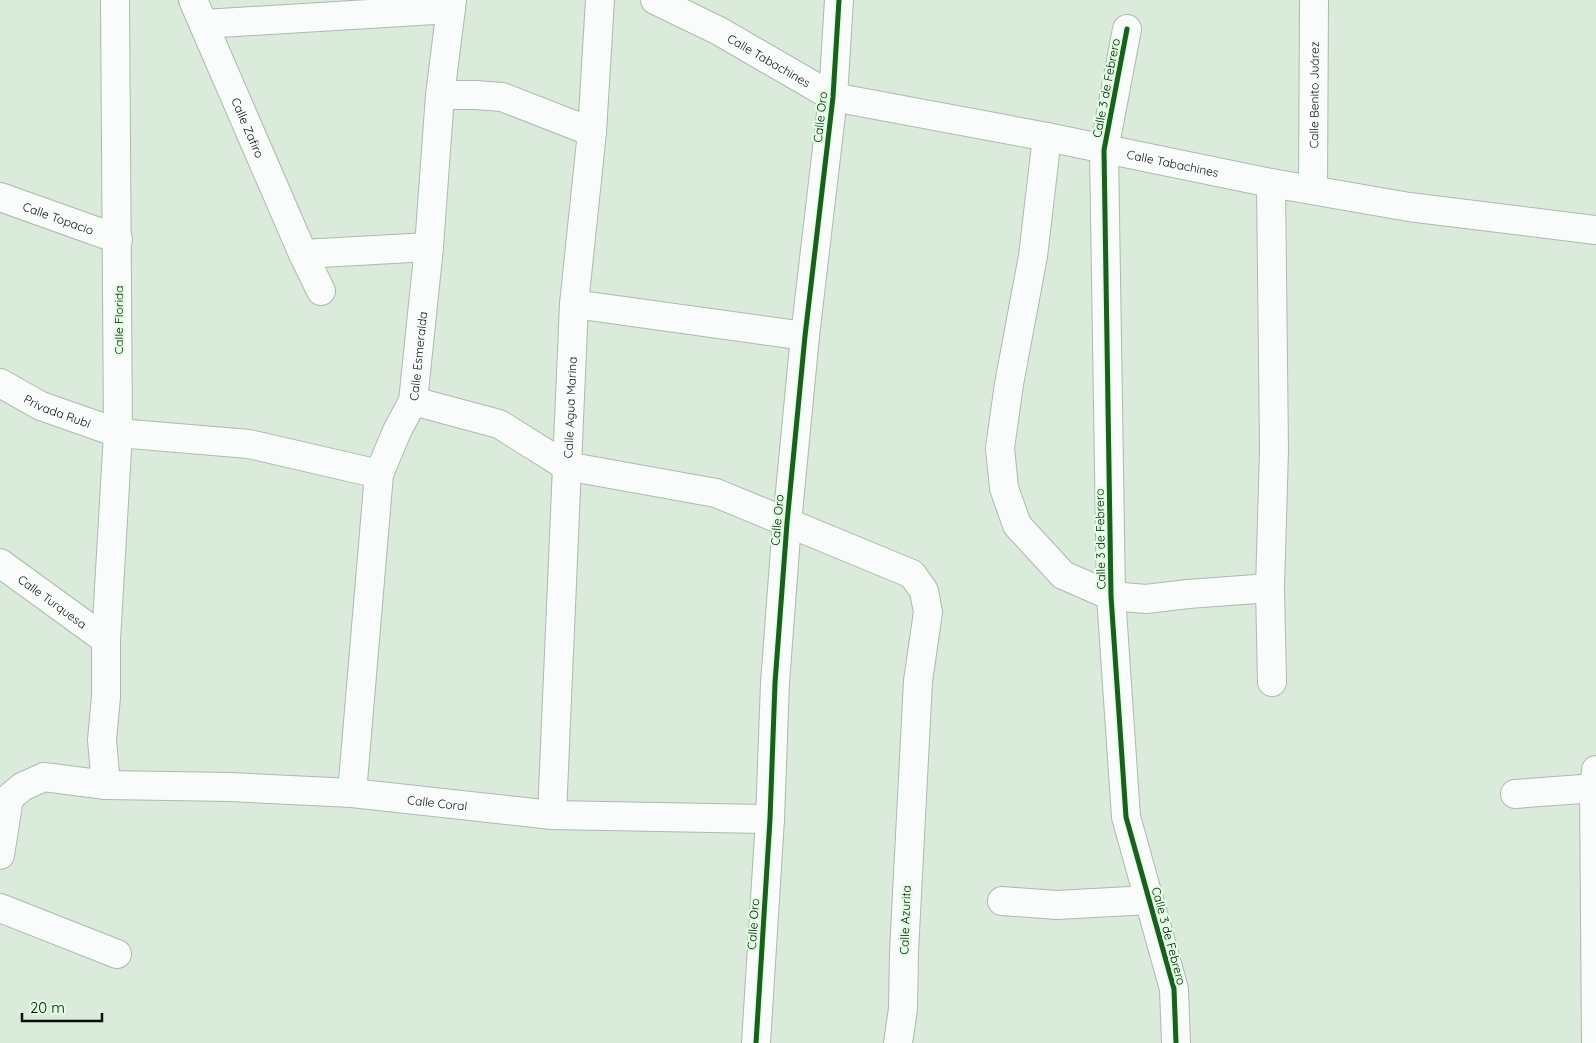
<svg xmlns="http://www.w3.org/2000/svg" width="1596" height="1043" font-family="Quicksand,sans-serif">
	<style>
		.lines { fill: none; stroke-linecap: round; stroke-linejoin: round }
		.minor-casing { stroke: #adbaae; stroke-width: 30 }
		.minor { stroke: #f9fcfa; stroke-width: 28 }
		.cycleway-casing { stroke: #e0ffe2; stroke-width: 8 }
		.cycleway { stroke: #1b5e20; stroke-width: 5 }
		.labels { text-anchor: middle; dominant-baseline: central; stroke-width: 4.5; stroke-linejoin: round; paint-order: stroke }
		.street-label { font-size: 12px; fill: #050e06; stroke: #e0ffe2 }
	</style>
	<rect width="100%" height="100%" fill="#daeadb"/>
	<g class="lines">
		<defs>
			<g id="minor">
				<path id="s1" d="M193 0 303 254 321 291"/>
				<path id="s2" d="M655 0 719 31 833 97 1047 137 1271 183 1409 207 1596 230"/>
				<path d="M204 24 451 9"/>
				<path d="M1127 29 1104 150 1111 596 1126 817 1174 989 1176 1043"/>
				<path d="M440 95H476L502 97 592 132"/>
				<path d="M1047 137 1033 256 1009 384 1000 448 1004 488 1017 525 1063 575 1111 596 1146 599 1188 594 1270 588"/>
				<path d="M1271 183 1274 450 1270 588 1272 682"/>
				<path id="s3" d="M1313 190 1314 0"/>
				<path id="s4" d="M0 197 118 239"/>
				<path d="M303 254 429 247"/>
				<path d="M574 304 805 336"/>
				<path id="s5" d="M0 383 41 406 118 433 249 444 379 474"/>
				<path d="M413 401 499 424 566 466 716 493 912 574 924 591 928 612 918 681 904 952 903 1009 898 1043"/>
				<path id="s6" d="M0 563 106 640"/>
				<path id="s7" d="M106 785 230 787 352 793 552 815 770 819"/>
				<path id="s8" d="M352 793 379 474 397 431 413 401 429 247 440 95 452 0"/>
				<path d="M1515 794 1596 788"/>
				<path id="s9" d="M552 815 574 304 592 132 600 0"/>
				<path d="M0 855 9 798 22 787 44 777 106 785 102 740 106 697V640L118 433 115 0"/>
				<path d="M1002 901 1057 905 1149 900"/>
				<path d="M0 908 117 954"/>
				<path d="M756 1043 770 819 775 683 787 523 805 336 833 97 839 0"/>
				<path d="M1596 1043 1594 789 1596 770"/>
			</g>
		</defs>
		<use href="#minor" class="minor-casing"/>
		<use href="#minor" class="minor"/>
		<defs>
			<g id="cycleway">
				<path d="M1127 29 1104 150 1111 596 1126 817 1174 989 1176 1043"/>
				<path d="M756 1043 770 819 775 683 787 523 805 336 833 97 839 0"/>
			</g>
		</defs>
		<use href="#cycleway" class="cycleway-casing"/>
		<use href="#cycleway" class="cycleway"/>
	</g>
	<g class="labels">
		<g class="street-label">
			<text stroke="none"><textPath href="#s2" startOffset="129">Calle Tabachines</textPath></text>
			<text transform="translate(1106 88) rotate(-79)">Calle 3 de Febrero</text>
			<text stroke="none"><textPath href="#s3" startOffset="95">Calle Benito Juárez</textPath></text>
			<text transform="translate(820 117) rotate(-84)">Calle Oro</text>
			<text stroke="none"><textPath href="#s1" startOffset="139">Calle Zafiro</textPath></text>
			<text stroke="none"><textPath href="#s2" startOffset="549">Calle Tabachines</textPath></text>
			<text stroke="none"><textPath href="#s4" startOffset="62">Calle Topacio</textPath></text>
			<text transform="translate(118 320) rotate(-90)">Calle Florida</text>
			<text stroke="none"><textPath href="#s8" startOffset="446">Calle Esmeralda</textPath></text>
			<text stroke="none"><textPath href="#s9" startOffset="408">Calle Agua Marina</textPath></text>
			<text stroke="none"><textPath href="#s5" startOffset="64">Privada Rubí</textPath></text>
			<text transform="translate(777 520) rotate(-85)">Calle Oro</text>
			<text transform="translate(1100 539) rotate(-91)">Calle 3 de Febrero</text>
			<text stroke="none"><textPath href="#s6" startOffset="65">Calle Turquesa</textPath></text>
			<text stroke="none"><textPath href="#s7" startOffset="332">Calle Coral</textPath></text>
			<text transform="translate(905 920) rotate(-88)">Calle Azurita</text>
			<text transform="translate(753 924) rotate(-86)">Calle Oro</text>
			<text transform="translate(1169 936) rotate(75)">Calle 3 de Febrero</text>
		</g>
	</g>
	<path d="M22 1013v8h80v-8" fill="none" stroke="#050e06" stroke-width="2.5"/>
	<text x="30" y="1013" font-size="15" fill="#050e06" stroke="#e0ffe2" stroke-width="4" paint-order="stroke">20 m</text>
</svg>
